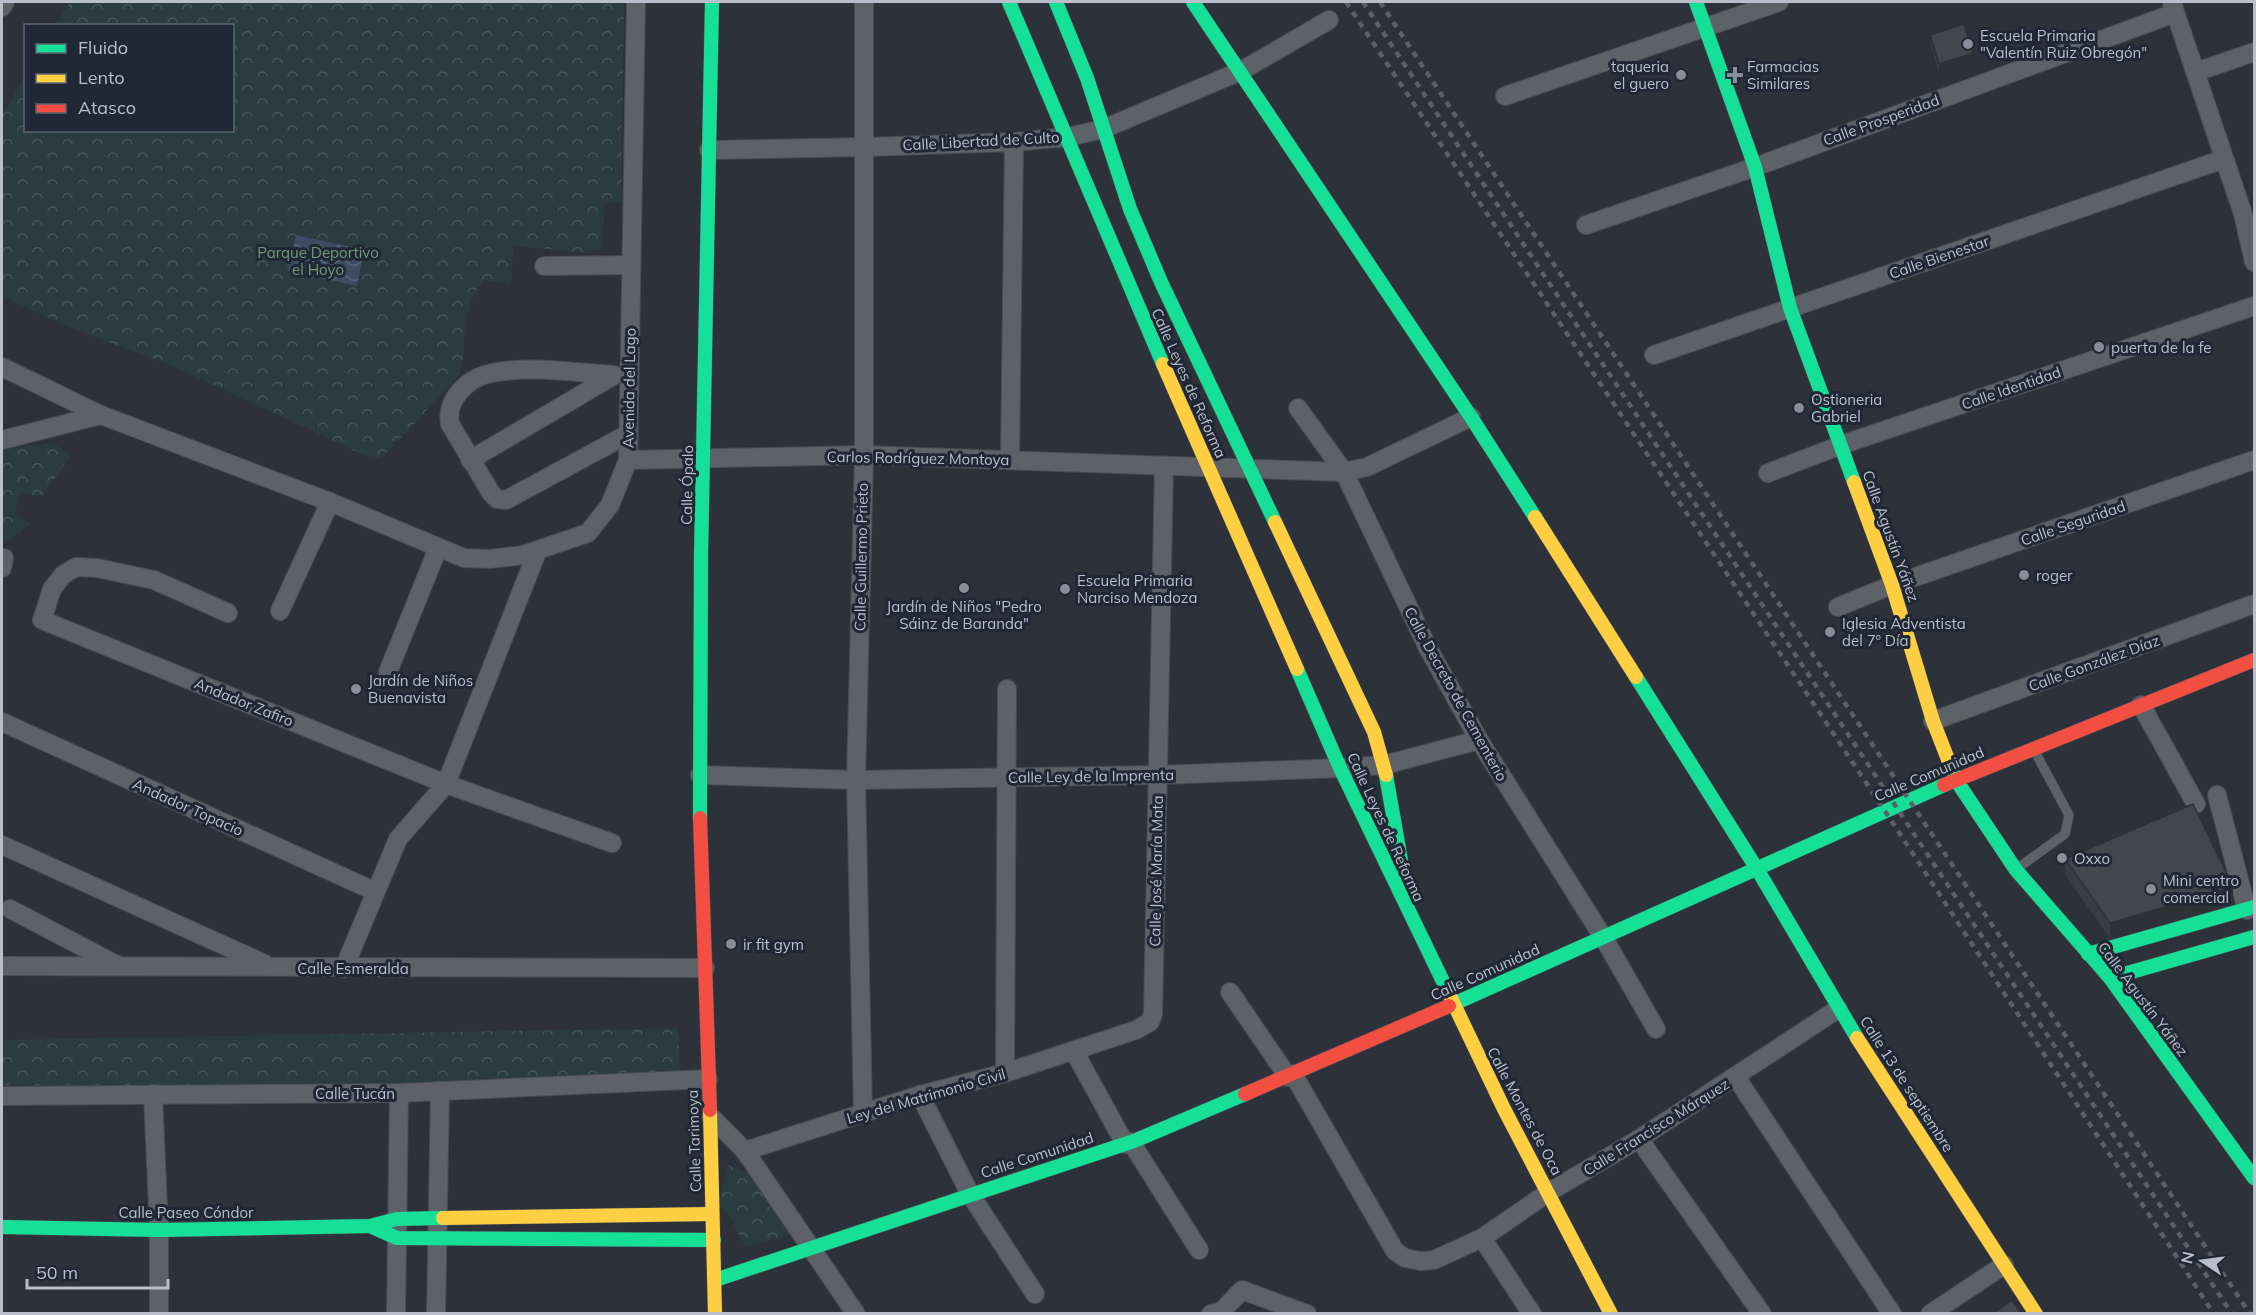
<svg xmlns="http://www.w3.org/2000/svg" width="2256" height="1315" font-family="Mulish,sans-serif">
	<style>
		.park { fill: url(#park-crowns) }
		.water { fill: url(#water-waves) }
		.lines { fill: none; stroke-linecap: round; stroke-linejoin: round }
		.lane-casing { stroke: #494d53; stroke-width: 10 }
		.street-casing { stroke: #494d53; stroke-width: 20 }
		.fast-casing { stroke: #4b4f57; stroke-width: 15 }
		.slow-casing { stroke: #4b4f57; stroke-width: 15 }
		.jam-casing { stroke: #4b4f57; stroke-width: 15 }
		.lane { stroke: #5d6168; stroke-width: 9 }
		.street { stroke: #5d6168; stroke-width: 18 }
		.fast { stroke: #16e098; stroke-width: 14 }
		.slow { stroke: #ffcf43; stroke-width: 14 }
		.jam { stroke: #f24e42; stroke-width: 14 }
		.rail { stroke: #5b5f66; stroke-width: 4.5; stroke-dasharray: 6 6; stroke-linecap: butt }
		.wall { fill: #393d42 }
		.shaded-wall { fill: #2e3236 }
		.building { fill: #42474d; stroke: #2e3236; stroke-width: 1.5 }
		.poi-dot { fill: #878e98; stroke: #202835; stroke-width: 2 }
		.labels { text-anchor: middle; dominant-baseline: central; stroke-width: 6; stroke-linejoin: round; paint-order: stroke }
		.poi-label { font-size: 15px; fill: #b8bfca; stroke: #202835; text-anchor: start }
		.street-label { font-size: 15px; fill: #b8bfca; stroke: #202835 }
		.park-label { font-size: 15px; fill: #70997a; stroke: #202835 }
	</style>
	<defs>
		<pattern id="park-crowns" width="20" height="18" patternUnits="userSpaceOnUse" patternTransform="scale(1.5)"><rect width="20" height="18" fill="#2a3c40"/><path d="M2 6a3 3 0 1 1 6 0M12 15a3 3 0 1 1 6 0" fill="none" stroke="#47565a"/></pattern>
		<pattern id="water-waves" width="16" height="10" patternUnits="userSpaceOnUse" patternTransform="scale(1.5)"><rect width="16" height="10" fill="#3c4c63"/><path d="M0 5q4-4 8 0t8 0" fill="none" stroke="#566478"/></pattern>
	</defs>
	<rect width="100%" height="100%" fill="#2d323a"/>
	<g class="park">
		<path d="M70 2H624L621 202 604 203 602 249 582 252 513 246 511 285 484 280C457 313 469 337 460 374L389 451 379 458 364 455 175 367 71 328 2 296V116L25 76 26 130H232V26L56 25Z"/>
		<path d="M52 443 71 455 42 497 21 493 14 514 31 523 2 545V450Z"/>
		<path d="M678 1028 681 1085H2V1040Z"/>
		<path d="M728 1165 747 1173 793 1234 746 1247 729 1215 718 1205Z"/>
	</g>
	<path class="water" d="M296 235 364 250 357 286 288 271Z"/>
	<g class="lines">
		<defs>
			<path id="lane" d="M2018 868 2065 834 2069 815 2034 750"/>
			<g id="street">
				<path d="M2172 3 2243 214 2254 262"/>
				<path d="M2 7 5 2"/>
				<path d="M2196 72 2254 52"/>
				<path d="M1505 96 1779 2"/>
				<path d="M709 150 866 147 1014 142 1068 137 1103 129 1241 71 1329 20"/>
				<path d="M1586 225 1755 167 2175 13"/>
				<path d="M544 266 631 265"/>
				<path d="M1654 355 2224 159"/>
				<path d="M2 367 101 415 330 502 464 558 490 559 523 555 588 533 610 505 628 460 636 2"/>
				<path d="M614 375C575 373 531 365 492 373 469 377 445 399 450 424L491 493 497 499 506 500 628 434"/>
				<path d="M1298 408 1344 472 1428 648 1479 740 1603 937 1656 1029"/>
				<path d="M2 440 101 415"/>
				<path d="M470 460 613 376"/>
				<path d="M628 460 864 455 1344 472 1367 467 1471 417"/>
				<path d="M1010 460 1014 142"/>
				<path d="M1768 473 1841 445 2254 306"/>
				<path d="M2 558H4L2 568"/>
				<path d="M1838 607 1892 585 2254 460"/>
				<path d="M280 611 330 502"/>
				<path d="M228 613 154 580 97 568 76 567 63 575 52 589 42 620 446 784 612 843"/>
				<path d="M388 672 438 548"/>
				<path d="M2141 705 2196 804"/>
				<path d="M1933 721 2254 604"/>
				<path d="M2 722 374 891"/>
				<path d="M700 775 856 780 1159 775 1340 768 1384 765 1479 740"/>
				<path d="M2217 795 2247 910"/>
				<path d="M2 845 265 964"/>
				<path d="M10 909 117 965"/>
				<path d="M2 966 705 968"/>
				<path d="M344 968 398 839 446 784 537 552"/>
				<path d="M1230 992 1288 1077"/>
				<path d="M1074 1051 1125 1144"/>
				<path d="M1005 1073 1007 689"/>
				<path d="M1293 1074 1395 1251 1405 1258 1420 1261 1434 1260 1482 1238 1549 1192 1639 1139 1838 1009"/>
				<path d="M1736 1077 1892 1314"/>
				<path d="M153 1094 159 1230V1314"/>
				<path d="M920 1095 970 1194 1035 1294"/>
				<path d="M2 1096 399 1093 708 1079"/>
				<path d="M863 1113 856 780 864 455V2"/>
				<path d="M711 1117 745 1151 920 1095 1005 1073 1136 1030 1150 1022 1153 1014 1164 467"/>
				<path d="M1639 1139 1762 1314"/>
				<path d="M1131 1142 1199 1250"/>
				<path d="M745 1151 856 1314"/>
				<path d="M1482 1238 1532 1314"/>
				<path d="M396 1314 399 1093"/>
				<path d="M436 1314 440 1091"/>
				<path d="M1211 1314 1222 1311 1242 1290 1307 1314"/>
				<path d="M1930 1314 2004 1265"/>
			</g>
			<g id="fast">
				<path d="M1009 2 1163 364"/>
				<path d="M1056 2 1087 78 1130 209 1161 282 1275 522"/>
				<path d="M1193 2 1471 417 1535 517"/>
				<path d="M1696 2 1755 167 1790 308 1854 482"/>
				<path d="M1297 669 1340 768 1451 998"/>
				<path d="M1636 677 1757 869 1857 1038"/>
				<path d="M1951 767 1956 780 2016 870 2110 978 2254 1178"/>
				<path d="M1386 775 1406 889"/>
				<path d="M700 818 701 556 712 2"/>
				<path d="M2088 954 2254 907"/>
				<path d="M2110 978 2254 937"/>
				<path d="M1449 1006 1944 785"/>
				<path d="M370 1226 397 1238 714 1240"/>
				<path d="M2 1227 159 1230 370 1226 397 1219 443 1218"/>
				<path d="M715 1280 1134 1141 1245 1094"/>
			</g>
			<g id="slow">
				<path d="M1163 364 1297 669"/>
				<path d="M1854 482 1892 585 1933 721 1951 767"/>
				<path d="M1535 517 1636 677"/>
				<path d="M1275 522 1374 732 1386 775"/>
				<path d="M1451 998 1504 1109 1611 1314"/>
				<path d="M1857 1038 2036 1314"/>
				<path d="M710 1110 715 1314"/>
				<path d="M443 1218 712 1214"/>
			</g>
			<g id="jam">
				<path d="M1944 785 2254 660"/>
				<path d="M700 818 710 1110"/>
				<path d="M1245 1094 1449 1006"/>
			</g>
		</defs>
		<use href="#lane" class="lane-casing"/>
		<use href="#street" class="street-casing"/>
		<use href="#fast" class="fast-casing"/>
		<use href="#slow" class="slow-casing"/>
		<use href="#jam" class="jam-casing"/>
		<use href="#lane" class="lane"/>
		<use href="#street" class="street"/>
		<use href="#fast" class="fast"/>
		<use href="#slow" class="slow"/>
		<use href="#jam" class="jam"/>
		<g class="rail">
			<path d="M1346 2 1885 811 2214 1314"/>
			<path d="M1363 2 2232 1314"/>
			<path d="M1380 2 2250 1314"/>
		</g>
	</g>
	<g class="wall">
		<path d="M1930 35 1973 61 1939 72 1930 43Z"/>
		<path d="M2065 859 2233 903 2110 938 2065 875Z"/>
	</g>
	<g class="shaded-wall">
		<path d="M1973 53V61L1939 72V64Z"/>
		<path d="M2233 887V903L2110 938V923Z"/>
	</g>
	<g class="building">
		<path d="M1964 24 1973 53 1939 64 1930 35Z"/>
		<path d="M2193 804 2233 887 2110 923 2065 859Z"/>
		<path d="M2012 1300 2022 1314H1992Z"/>
	</g>
	<g class="poi-dot">
		<circle cx="1968" cy="44" r="6"/>
		<circle cx="1681" cy="75" r="6"/>
		<path d="M1732 66h6v6h6v6h-6v6h-6v-6h-6v-6h6z"/>
		<circle cx="2099" cy="347" r="6"/>
		<circle cx="1799" cy="408" r="6"/>
		<circle cx="2024" cy="575" r="6"/>
		<circle cx="964" cy="588" r="6"/>
		<circle cx="1065" cy="589" r="6"/>
		<circle cx="1830" cy="632" r="6"/>
		<circle cx="356" cy="689" r="6"/>
		<circle cx="2062" cy="858" r="6"/>
		<circle cx="2151" cy="889" r="6"/>
		<circle cx="731" cy="944" r="6"/>
	</g>
	<g class="labels">
		<g class="poi-label">
			<text x="1980" y="35">Escuela Primaria<tspan x="1980" dy="17">"Valentín Ruiz Obregón"</tspan></text>
			<text x="1669" y="66" text-anchor="end">taqueria<tspan x="1669" dy="17">el guero</tspan></text>
			<text x="1747" y="66">Farmacias<tspan x="1747" dy="17">Similares</tspan></text>
			<text x="2111" y="347">puerta de la fe</text>
			<text x="1811" y="399">Ostioneria<tspan x="1811" dy="17">Gabriel</tspan></text>
			<text x="2036" y="575">roger</text>
			<text x="1077" y="580">Escuela Primaria<tspan x="1077" dy="17">Narciso Mendoza</tspan></text>
			<text x="964" y="606" text-anchor="middle">Jardín de Niños "Pedro<tspan x="964" dy="17">Sáinz de Baranda"</tspan></text>
			<text x="1842" y="623">Iglesia Adventista<tspan x="1842" dy="17">del 7º Día</tspan></text>
			<text x="368" y="680">Jardín de Niños<tspan x="368" dy="17">Buenavista</tspan></text>
			<text x="2074" y="858">Oxxo</text>
			<text x="2163" y="880">Mini centro<tspan x="2163" dy="17">comercial</tspan></text>
			<text x="743" y="944">ir fit gym</text>
		</g>
		<g class="street-label">
			<text transform="translate(1881 120) rotate(-20)">Calle Prosperidad</text>
			<text transform="translate(981 141) rotate(-3)">Calle Libertad de Culto</text>
			<text transform="translate(1939 257) rotate(-19)">Calle Bienestar</text>
			<text transform="translate(1189 383) rotate(66)">Calle Leyes de Reforma</text>
			<text transform="translate(629 388) rotate(-89)">Avenida del Lago</text>
			<text transform="translate(2011 388) rotate(-19)">Calle Identidad</text>
			<text transform="translate(918 458) rotate(1)">Carlos Rodríguez Montoya</text>
			<text transform="translate(687 485) rotate(-89)">Calle Ópalo</text>
			<text transform="translate(2073 523) rotate(-19)">Calle Seguridad</text>
			<text transform="translate(1891 536) rotate(70)">Calle Agustín Yáñez</text>
			<text transform="translate(861 557) rotate(-89)">Calle Guillermo Prieto</text>
			<text transform="translate(2094 663) rotate(-20)">Calle González Díaz</text>
			<text transform="translate(1456 694) rotate(61)">Calle Decreto de Cementerio</text>
			<text transform="translate(244 702) rotate(22)">Andador Zafiro</text>
			<text transform="translate(1929 774) rotate(-23)">Calle Comunidad</text>
			<text transform="translate(1091 776) rotate(-1)">Calle Ley de la Imprenta</text>
			<text transform="translate(188 807) rotate(24)">Andador Topacio</text>
			<text transform="translate(1386 827) rotate(65)">Calle Leyes de Reforma</text>
			<text transform="translate(1156 871) rotate(-89)">Calle José María Mata</text>
			<text x="353" y="968">Calle Esmeralda</text>
			<text transform="translate(1485 972) rotate(-24)">Calle Comunidad</text>
			<text transform="translate(2143 999) rotate(53)">Calle Agustín Yáñez</text>
			<text transform="translate(1907 1084) rotate(57)">Calle 13 de septiembre</text>
			<text x="355" y="1093">Calle Tucán</text>
			<text transform="translate(926 1096) rotate(-16)">Ley del Matrimonio Civil</text>
			<text transform="translate(1525 1111) rotate(62)">Calle Montes de Oca</text>
			<text transform="translate(1656 1127) rotate(-32)">Calle Francisco Márquez</text>
			<text transform="translate(694 1141) rotate(-92)">Calle Tarimoya</text>
			<text transform="translate(1037 1155) rotate(-18)">Calle Comunidad</text>
			<text x="186" y="1212">Calle Paseo Cóndor</text>
		</g>
		<g class="park-label">
			<text x="318" y="252">Parque Deportivo<tspan x="318" dy="17">el Hoyo</tspan></text>
		</g>
	</g>
	<rect width="2256" height="1315" fill="none" stroke="#b8bfca" stroke-width="6"/>
	<rect x="24" y="24" width="210" height="108" fill="#202835" stroke="#5d6471" stroke-width="1.5"/>
	<rect x="36" y="44" width="30" height="9" fill="#16e098" stroke="#5d6471" stroke-width="1.5"/>
	<text x="78" y="54" font-size="18" fill="#b8bfca">Fluido</text>
	<rect x="36" y="74" width="30" height="9" fill="#ffcf43" stroke="#5d6471" stroke-width="1.5"/>
	<text x="78" y="84" font-size="18" fill="#b8bfca">Lento</text>
	<rect x="36" y="104" width="30" height="9" fill="#f24e42" stroke="#5d6471" stroke-width="1.5"/>
	<text x="78" y="114" font-size="18" fill="#b8bfca">Atasco</text>
	<g transform="translate(2202 1261) rotate(283)" stroke="#202835" stroke-width="4.5" paint-order="stroke">
	<path d="M0-4.5L10 22L0 15L-10 22Z" fill="#b8bfca"/>
	<text y="-9" font-size="16" font-weight="bold" text-anchor="middle" fill="#b8bfca">N</text>
	</g>
	<path d="M27 1279v9h141v-9" fill="none" stroke="#b8bfca" stroke-width="3"/>
	<text x="36" y="1279" font-size="18" fill="#b8bfca" stroke="#202835" stroke-width="4.5" paint-order="stroke">50 m</text>
</svg>
